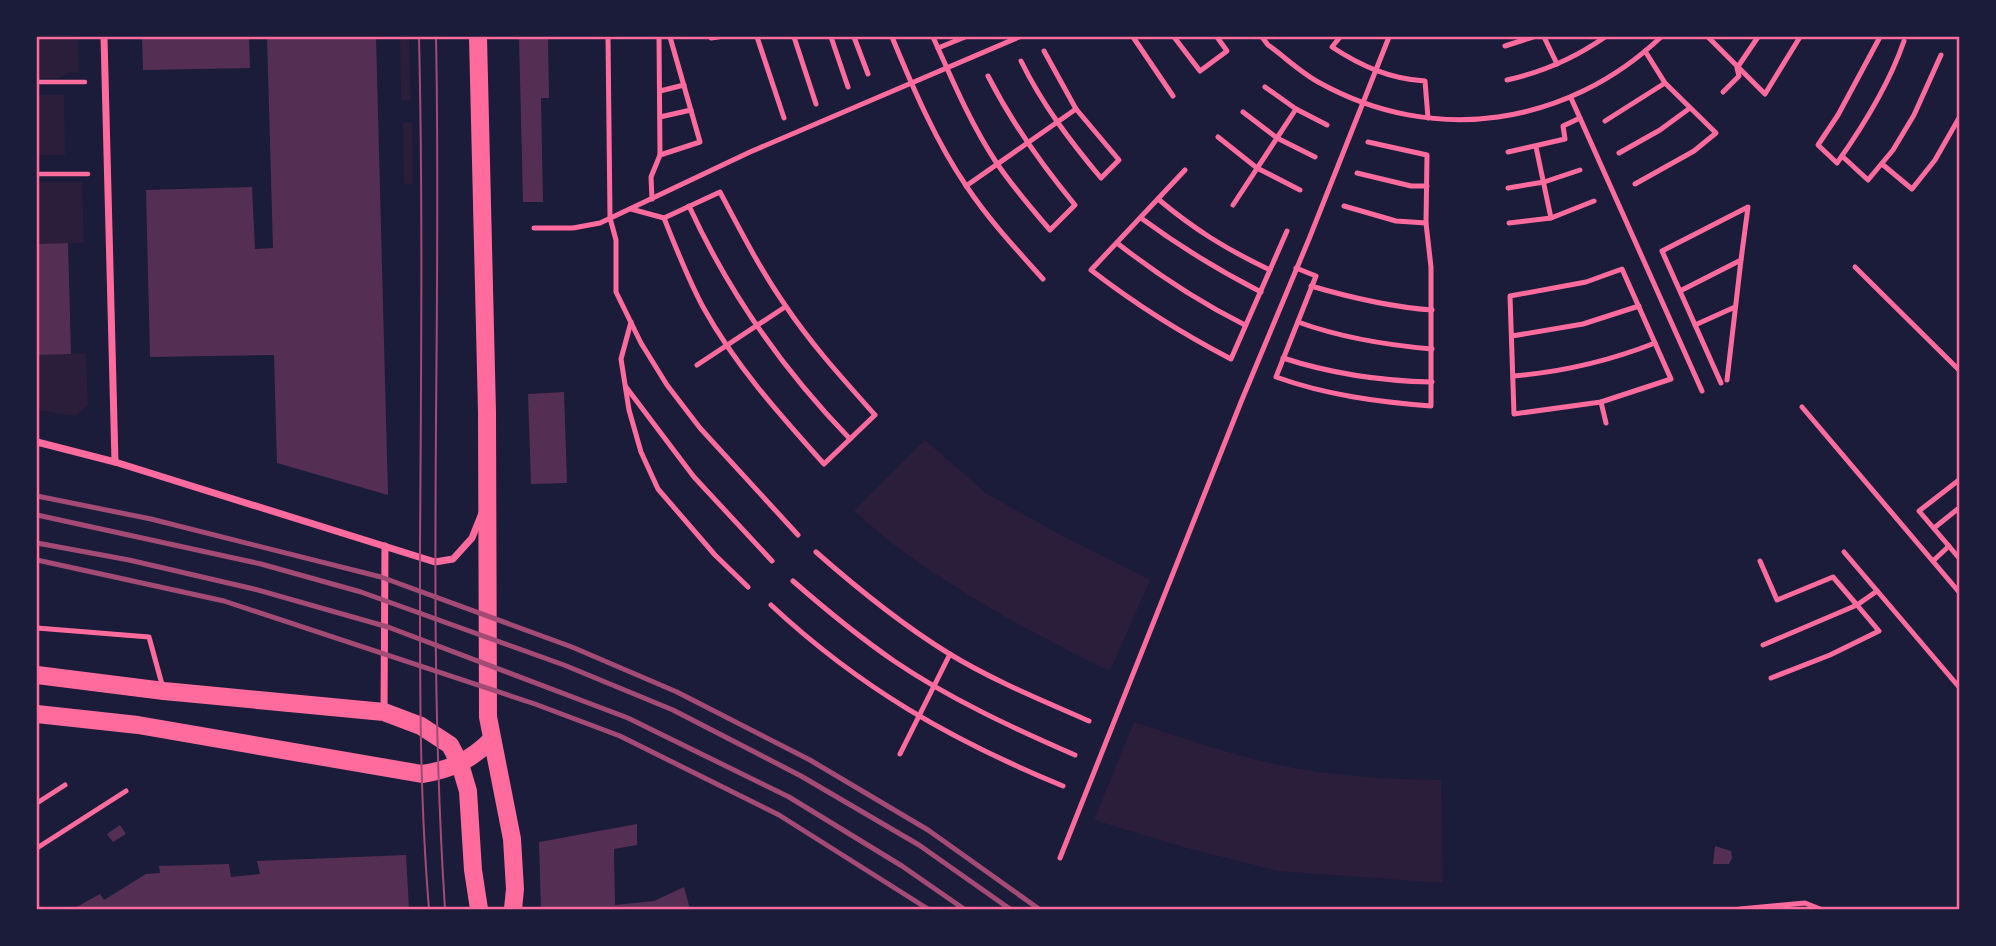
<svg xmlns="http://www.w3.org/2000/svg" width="1996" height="946" font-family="'Asap Condensed',sans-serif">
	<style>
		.green { fill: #2a1e3b }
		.building { fill: #542f53 }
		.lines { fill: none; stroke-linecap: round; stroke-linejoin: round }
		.path { stroke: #ff6b9d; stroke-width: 4.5 }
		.service { stroke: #ff6b9d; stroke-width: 5 }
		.minor { stroke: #ff6b9d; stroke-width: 7 }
		.primary { stroke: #ff6b9d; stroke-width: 18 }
		.tram { stroke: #a44b75; stroke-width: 2 }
		.rail { stroke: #a44b75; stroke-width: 5 }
		.neatline { fill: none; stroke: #ff6b9d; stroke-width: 2.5 }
	</style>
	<rect width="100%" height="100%" fill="#1b1b3a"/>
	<g class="green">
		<path d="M37 37H78L79 73 70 72 59 78H37Z"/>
		<path d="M400 37H409L411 100H401Z"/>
		<path d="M37 95H64L65 155H37Z"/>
		<path d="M412 122 413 184H404L403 123Z"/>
		<path d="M37 182H82L84 243 37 244Z"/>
		<path d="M86 353 88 405 75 416 37 410V355Z"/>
		<path d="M925 440 987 494 1070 540 1150 580 1110 671C1040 637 972 601 908 555 889 542 872 526 854 511Z"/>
		<path d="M1134 722C1180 737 1226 753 1274 764 1329 776 1386 779 1441 780L1443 883 1278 871 1187 848 1094 820Z"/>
	</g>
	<g class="building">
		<path d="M142 37H249L250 68 143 70Z"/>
		<path d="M267 37H376L388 495 277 463 274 355 150 357 146 190 252 187 255 249 273 248Z"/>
		<path d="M519 37H548L549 98H541L543 202H523Z"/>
		<path d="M68 243 71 354 37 355V244Z"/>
		<path d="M564 392 567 483 531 484 528 394Z"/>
		<path d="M637 824V845L614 849 615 905 654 901 684 887 690 909H541L539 842Z"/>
		<path d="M120 825 126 834 113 842 107 834Z"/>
		<path d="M1715 846 1731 851 1732 858 1729 864H1713Z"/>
		<path d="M406 855 409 909H73L100 894 104 900 146 874 160 873 159 866 229 864 231 877 260 874 257 861Z"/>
	</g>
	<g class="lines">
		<g class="path">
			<path d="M37 82H85"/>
			<path d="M37 174H88"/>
		</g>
		<g class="service">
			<path d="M608 37 610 218 616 240V292L641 343 667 385 700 428 798 535"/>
			<path d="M757 37 784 118"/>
			<path d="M794 37 816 104"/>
			<path d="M831 37 848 87"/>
			<path d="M854 37 868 74"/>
			<path d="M892 37C913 88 936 142 967 187 989 220 1017 250 1043 279"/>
			<path d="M933 37C952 79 970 123 996 162 1012 186 1031 208 1050 230L1075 205C1041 164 1012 123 988 76"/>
			<path d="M1133 37 1173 96"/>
			<path d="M1174 37 1200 71 1227 51 1217 37"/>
			<path d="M1262 37 1268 45C1285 57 1301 73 1320 83 1434 146 1567 126 1661 37"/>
			<path d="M1340 37 1332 47C1361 66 1390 79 1425 81L1428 118"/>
			<path d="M1544 37 1557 64"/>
			<path d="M1708 37 1765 94 1800 37"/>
			<path d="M1880 37 1838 115 1818 145 1837 163C1864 125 1889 85 1904 41"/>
			<path d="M711 38 718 37"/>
			<path d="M1505 46 1533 37"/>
			<path d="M938 48 965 37"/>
			<path d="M1021 61C1042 104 1070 141 1101 178L1119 160 1076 109 1044 51"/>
			<path d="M1507 80C1543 72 1575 58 1605 37"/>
			<path d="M660 91 684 85"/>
			<path d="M1723 92 1739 76 1737 68 1758 37"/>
			<path d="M1571 98 1702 391"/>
			<path d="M1296 109 1327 125"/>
			<path d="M1243 112 1277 138 1315 157"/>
			<path d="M660 117 691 110"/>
			<path d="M1605 121 1665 83 1645 51"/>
			<path d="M1218 137 1257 168 1300 190"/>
			<path d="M1508 152 1565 139 1563 126 1580 118"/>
			<path d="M1619 153 1660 130 1690 108"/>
			<path d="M660 155 700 142 670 37"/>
			<path d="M1842 156 1868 180 1893 150 1914 115 1941 55"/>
			<path d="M1882 164 1912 189 1935 160 1959 118"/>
			<path d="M1185 170 1091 270C1135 304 1181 333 1231 359L1287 231"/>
			<path d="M1357 173 1411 186H1427"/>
			<path d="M1635 184 1694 151 1716 133 1665 83"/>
			<path d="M966 186 1076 109"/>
			<path d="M1508 188 1544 182 1580 170"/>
			<path d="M652 199 651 177 660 155 659 37"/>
			<path d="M1158 199C1195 230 1226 249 1270 270"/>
			<path d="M1233 205 1296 109 1265 87"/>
			<path d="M689 206C729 293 783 370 850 439"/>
			<path d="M1344 206 1396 221 1426 223 1427 155 1368 142"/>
			<path d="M631 209 664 218 720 192C740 230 760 269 785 305 811 344 843 379 875 415L824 464C780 415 735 365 703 307 688 279 676 248 664 218"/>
			<path d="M1141 218C1179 246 1218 270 1261 292"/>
			<path d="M1551 218 1594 201"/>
			<path d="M1509 223 1551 218 1536 147"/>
			<path d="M534 228H573L600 223 750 152 1019 37"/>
			<path d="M1117 243C1158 275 1199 302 1245 325"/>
			<path d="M1855 267 1959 370"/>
			<path d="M1296 268 1316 276 1276 377C1326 395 1378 402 1431 406V267L1426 223"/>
			<path d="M1622 269 1671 379 1601 402 1514 414 1510 296 1586 282Z"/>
			<path d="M1311 286C1352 298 1390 307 1432 310"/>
			<path d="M1680 291 1741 260 1748 207 1662 251 1721 383"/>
			<path d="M631 322 621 359 629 410 641 452 658 489 715 555 748 587"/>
			<path d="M1298 322C1342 338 1385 345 1432 349"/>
			<path d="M1695 325 1735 307"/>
			<path d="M1512 336 1583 324 1639 306"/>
			<path d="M1283 358C1332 374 1381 381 1432 382"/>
			<path d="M697 365 785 307"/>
			<path d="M1513 376C1562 372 1609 361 1655 343"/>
			<path d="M1727 380 1741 260"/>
			<path d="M626 387 694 477 772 561"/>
			<path d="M1601 402 1606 423"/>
			<path d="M1802 407 1959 592"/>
			<path d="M1959 480 1919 511 1959 558"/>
			<path d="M1934 528 1959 508"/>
			<path d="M816 552C858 589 901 624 948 653 992 680 1041 700 1089 721"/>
			<path d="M1844 552 1959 687"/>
			<path d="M1760 561 1777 600 1833 577 1857 605 1877 591"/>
			<path d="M1933 561 1949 546"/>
			<path d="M793 581C825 609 858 636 894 661 950 699 1013 728 1075 755"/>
			<path d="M771 605C860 688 951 740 1063 786"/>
			<path d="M37 628 149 637 163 688"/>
			<path d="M1763 645 1857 605 1879 631 1830 655 1771 678"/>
			<path d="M900 754 950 654"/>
			<path d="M37 803 65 785"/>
			<path d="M37 848 126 791"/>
			<path d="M1060 858 1241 402 1309 239 1389 37"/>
			<path d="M1740 909 1805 903 1820 909"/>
		</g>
		<g class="minor">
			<path d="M104 37 115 462"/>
			<path d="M37 442 115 462 435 562 453 559 472 538 482 513"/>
			<path d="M384 710 385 546"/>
		</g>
		<g class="primary">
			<path d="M478 37 487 412 488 717 512 839 515 889 513 909"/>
			<path d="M37 675 164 691 384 712 421 726 450 745 460 764 468 791 473 870 479 909"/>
			<path d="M37 714 138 725 422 774C450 770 471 760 491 740"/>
		</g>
		<g class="tram">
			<path d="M419 37C423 208 421 379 420 550 420 670 419 790 429 909"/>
			<path d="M436 37C442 327 426 619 445 909"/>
		</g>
		<g class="rail">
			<path d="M37 496 151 519 381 577 572 647 677 692 810 760 928 830 1039 909"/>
			<path d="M37 515 261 564 361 592 564 665 673 710 801 776 919 845 1010 909"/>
			<path d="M37 543 129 560 254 589 388 627 628 718 789 797 902 866 964 909"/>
			<path d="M37 560 224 601 535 704 620 736 779 815 928 909"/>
		</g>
	</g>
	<rect width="1996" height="946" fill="none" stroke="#1b1b3a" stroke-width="77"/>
	<rect x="38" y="38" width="1920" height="870" class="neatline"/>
</svg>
